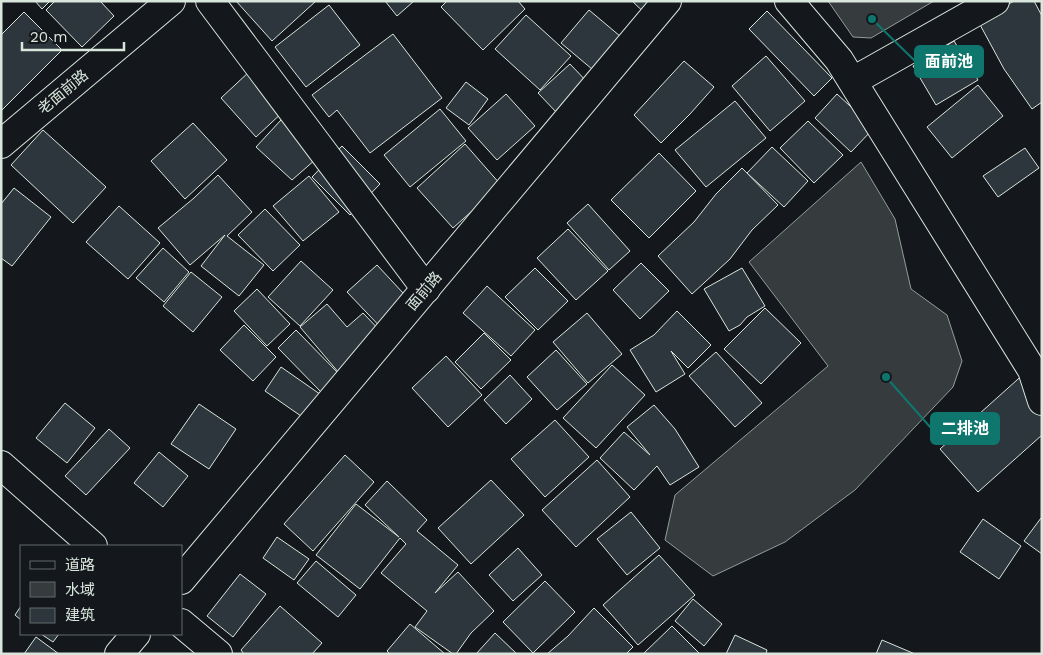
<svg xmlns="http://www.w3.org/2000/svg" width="1043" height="655" font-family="'Work Sans','Noto Sans SC',sans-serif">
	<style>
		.water { fill: #363b3e; stroke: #939e99 }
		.building { fill: #2c363c; stroke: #d8e6dc }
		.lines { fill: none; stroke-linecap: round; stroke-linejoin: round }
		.minor-casing { stroke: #d8e6dc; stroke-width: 30 }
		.tertiary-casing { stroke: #d8e6dc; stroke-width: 30 }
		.minor { stroke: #14181c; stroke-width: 28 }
		.tertiary { stroke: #14181c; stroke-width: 28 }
		.labels { text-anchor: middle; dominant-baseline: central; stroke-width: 4; stroke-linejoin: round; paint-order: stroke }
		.street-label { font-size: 15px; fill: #d8e6dc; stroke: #14181c }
		.leader { fill: none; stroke: #0f766e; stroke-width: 2 }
		.callout-dot { fill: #0f766e; stroke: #14181c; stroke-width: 2 }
		.callout { fill: #0f766e; stroke: #0f766e; stroke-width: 2 }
		.callout-label { font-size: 16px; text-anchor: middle; font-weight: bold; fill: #fff }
	</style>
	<rect width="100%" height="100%" fill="#14181c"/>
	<g class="water">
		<path d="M828 1H934L871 38 853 37Z"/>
		<path d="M861 162 895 219 911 289 947 315 962 361 953 387 855 490 785 542 713 576 665 540 675 495 828 366 749 262Z"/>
	</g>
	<g class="building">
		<path d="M35 1H50L42 9Z"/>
		<path d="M55 1H100L114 16 82 47 46 10Z"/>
		<path d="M236 1H316L272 41Z"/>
		<path d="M385 1H414L397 16Z"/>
		<path d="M447 1H518L525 9 483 50 441 7Z"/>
		<path d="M632 1H667L650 18Z"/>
		<path d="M1014 1H1034L1042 16V102L1032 109 1004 69 978 21Z"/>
		<path d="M329 5 360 45 306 87 275 47Z"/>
		<path d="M589 10 633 47 605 80 561 43Z"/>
		<path d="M767 11 832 78 814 96 749 29Z"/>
		<path d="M24 12 62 50 1 111V35Z"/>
		<path d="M526 15 571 56 540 90 495 49Z"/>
		<path d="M393 34 442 98 370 153 337 110 329 117 312 95Z"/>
		<path d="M954 41 978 80 936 105 913 66Z"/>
		<path d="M766 56 805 101 770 131 732 86Z"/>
		<path d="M684 61 714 87 690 114 661 143 634 115Z"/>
		<path d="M570 64 590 85 558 114 538 93Z"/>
		<path d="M250 71 285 110 256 137 221 98Z"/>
		<path d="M466 82 488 99 469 125 446 108Z"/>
		<path d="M978 85 1003 116 952 158 927 127Z"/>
		<path d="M506 94 535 126 497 160 468 128Z"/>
		<path d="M837 94 874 128 851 152 815 118Z"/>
		<path d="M735 101 766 138 706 187 675 150Z"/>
		<path d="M298 105 332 145 292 180 256 147 281 120Z"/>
		<path d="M440 109 466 141 410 187 384 155Z"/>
		<path d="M808 121 843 155 814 183 780 148Z"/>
		<path d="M193 123 227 160 185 199 151 161Z"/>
		<path d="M43 130 106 187 73 223 11 165Z"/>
		<path d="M465 144 501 185 453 228 417 188Z"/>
		<path d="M342 146 380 184 350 215 312 177Z"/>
		<path d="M772 147 808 181 784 207 747 173Z"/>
		<path d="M1025 148 1039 168 998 197 983 176Z"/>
		<path d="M659 153 696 191 649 238 611 200Z"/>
		<path d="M742 168 778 205 752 230 730 259 692 294 658 256 694 222 716 194Z"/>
		<path d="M218 175 252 212 227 236 264 265 239 296 201 266 225 235 190 265 158 228 194 198Z"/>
		<path d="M309 176 339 212 303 241 273 206Z"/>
		<path d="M14 188 51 217 12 266 1 258V204Z"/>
		<path d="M588 204 630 251 609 270 567 223Z"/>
		<path d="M119 206 160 243 128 279 86 242Z"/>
		<path d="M265 209 300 245 273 271 238 235Z"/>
		<path d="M568 229 608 271 576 300 537 258Z"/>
		<path d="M163 248 189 272 164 302 136 278Z"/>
		<path d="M301 261 333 290 300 326 268 297Z"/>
		<path d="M641 263 669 291 640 319 613 290Z"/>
		<path d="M377 265 417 308 388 335 347 292Z"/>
		<path d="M535 268 568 301 538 330 505 297Z"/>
		<path d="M742 268 765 306 747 317 740 325 729 331 704 289Z"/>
		<path d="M191 272 222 297 193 332 163 306Z"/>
		<path d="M487 286 535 330 511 356 463 313Z"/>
		<path d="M257 289 290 324 267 346 234 311Z"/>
		<path d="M327 304 347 327 363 313 389 340 345 380 300 327Z"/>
		<path d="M765 308 801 343 761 384 724 349Z"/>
		<path d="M677 311 711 345 688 368 671 351 685 374 656 392 630 350 654 335Z"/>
		<path d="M587 313 622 354 588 383 553 342Z"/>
		<path d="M244 325 276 357 253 381 220 350Z"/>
		<path d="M296 330 339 374 321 392 278 348Z"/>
		<path d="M484 333 511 360 481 389 455 362Z"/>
		<path d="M556 350 587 384 557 410 527 377Z"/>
		<path d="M716 352 762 403 735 427 689 376Z"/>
		<path d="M446 356 482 395 448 427 412 388Z"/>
		<path d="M612 365 645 395 596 448 563 418Z"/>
		<path d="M281 367 327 399 311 423 265 391Z"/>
		<path d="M1027 371 1042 388V435L978 492 940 449Z"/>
		<path d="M510 375 532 399 506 424 484 400Z"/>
		<path d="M65 403 95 428 67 463 36 438Z"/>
		<path d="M199 404 236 429 209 469 171 444Z"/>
		<path d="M654 405 675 429 699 467 670 485 657 466 634 490 600 458 624 432 650 455 627 427Z"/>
		<path d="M555 420 589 457 545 497 511 459Z"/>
		<path d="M109 429 130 448 86 495 65 476Z"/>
		<path d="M159 452 188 476 163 507 134 483Z"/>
		<path d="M345 455 374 482 313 551 284 524Z"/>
		<path d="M597 460 630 497 576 547 542 510Z"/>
		<path d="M491 480 524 515 471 564 438 528Z"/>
		<path d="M387 481 427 520 417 531 458 565 435 593 458 572 494 611 471 633 456 654H453L415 627 427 611 381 573 406 544 400 538 360 589 316 555 356 504 399 537 365 505Z"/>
		<path d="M631 512 660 548 627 575 597 539Z"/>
		<path d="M1041 518H1042V554L1024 541Z"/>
		<path d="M983 519 1021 546 999 579 960 552Z"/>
		<path d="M277 537 309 559 294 580 263 558Z"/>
		<path d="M518 548 542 575 513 601 489 575Z"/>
		<path d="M659 555 695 595 638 645 603 605Z"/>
		<path d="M316 561 356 595 338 617 297 583Z"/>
		<path d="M240 574 266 594 233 637 207 616Z"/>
		<path d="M545 581 575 612 533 653 503 622Z"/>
		<path d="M693 599 722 624 704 646 675 621Z"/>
		<path d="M21 606V620L15 615Z"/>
		<path d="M280 606 322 643 312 654H244L241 650Z"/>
		<path d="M594 608 633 647 626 654H547L568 636Z"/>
		<path d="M410 624 445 654H390L387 651Z"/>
		<path d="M672 626 700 654H643Z"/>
		<path d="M495 633 517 654H476Z"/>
		<path d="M41 634H59L53 642Z"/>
		<path d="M735 635 767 650 766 654H726Z"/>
		<path d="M36 637 59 654H24Z"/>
		<path d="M882 640 915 654H876Z"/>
	</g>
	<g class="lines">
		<defs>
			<g id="minor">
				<path d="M210 1 426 289"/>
				<path d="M789 1 839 60 1032 370 1042 401"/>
				<path d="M853 81 995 1"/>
				<path d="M1 144 171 1"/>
				<path d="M1 465 93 546"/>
				<path d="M181 623 218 654"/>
			</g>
			<g id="tertiary">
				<path d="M181 580 667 1"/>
				<path d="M119 654 136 634"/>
			</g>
		</defs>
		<use href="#minor" class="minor-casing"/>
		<use href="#tertiary" class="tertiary-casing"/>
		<use href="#minor" class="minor"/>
		<use href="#tertiary" class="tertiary"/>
	</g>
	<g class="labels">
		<g class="street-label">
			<text transform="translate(63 92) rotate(-40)">老面前路</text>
			<text transform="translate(424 291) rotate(-50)">面前路</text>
		</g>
	</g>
	<path class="leader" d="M872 19L915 61M886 377L931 428"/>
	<g class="callout-dot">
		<circle cx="872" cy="19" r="5"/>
		<circle cx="886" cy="377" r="5"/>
	</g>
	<g class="callout">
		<rect x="915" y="46" width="68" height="31" rx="5"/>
		<rect x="931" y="413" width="68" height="31" rx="5"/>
	</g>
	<g class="callout-label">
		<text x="949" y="67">面前池</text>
		<text x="965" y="434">二排池</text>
	</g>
	<rect width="1043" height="655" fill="none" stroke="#d8e6dc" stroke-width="5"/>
	<rect x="20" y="545" width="162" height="90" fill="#14181c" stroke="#626a69"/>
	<rect x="30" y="561" width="25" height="8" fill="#14181c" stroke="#626a69"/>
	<text x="65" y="570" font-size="15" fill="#d8e6dc">道路</text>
	<rect x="30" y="582" width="25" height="15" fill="#363b3e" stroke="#626a69"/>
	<text x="65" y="595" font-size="15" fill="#d8e6dc">水域</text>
	<rect x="30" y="608" width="25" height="15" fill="#2c363c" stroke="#626a69"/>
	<text x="65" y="620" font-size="15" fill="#d8e6dc">建筑</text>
	<path d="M22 42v8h102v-8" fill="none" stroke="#d8e6dc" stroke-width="2.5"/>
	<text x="30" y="42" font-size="15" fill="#d8e6dc" stroke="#14181c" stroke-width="4" paint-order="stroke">20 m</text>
</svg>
